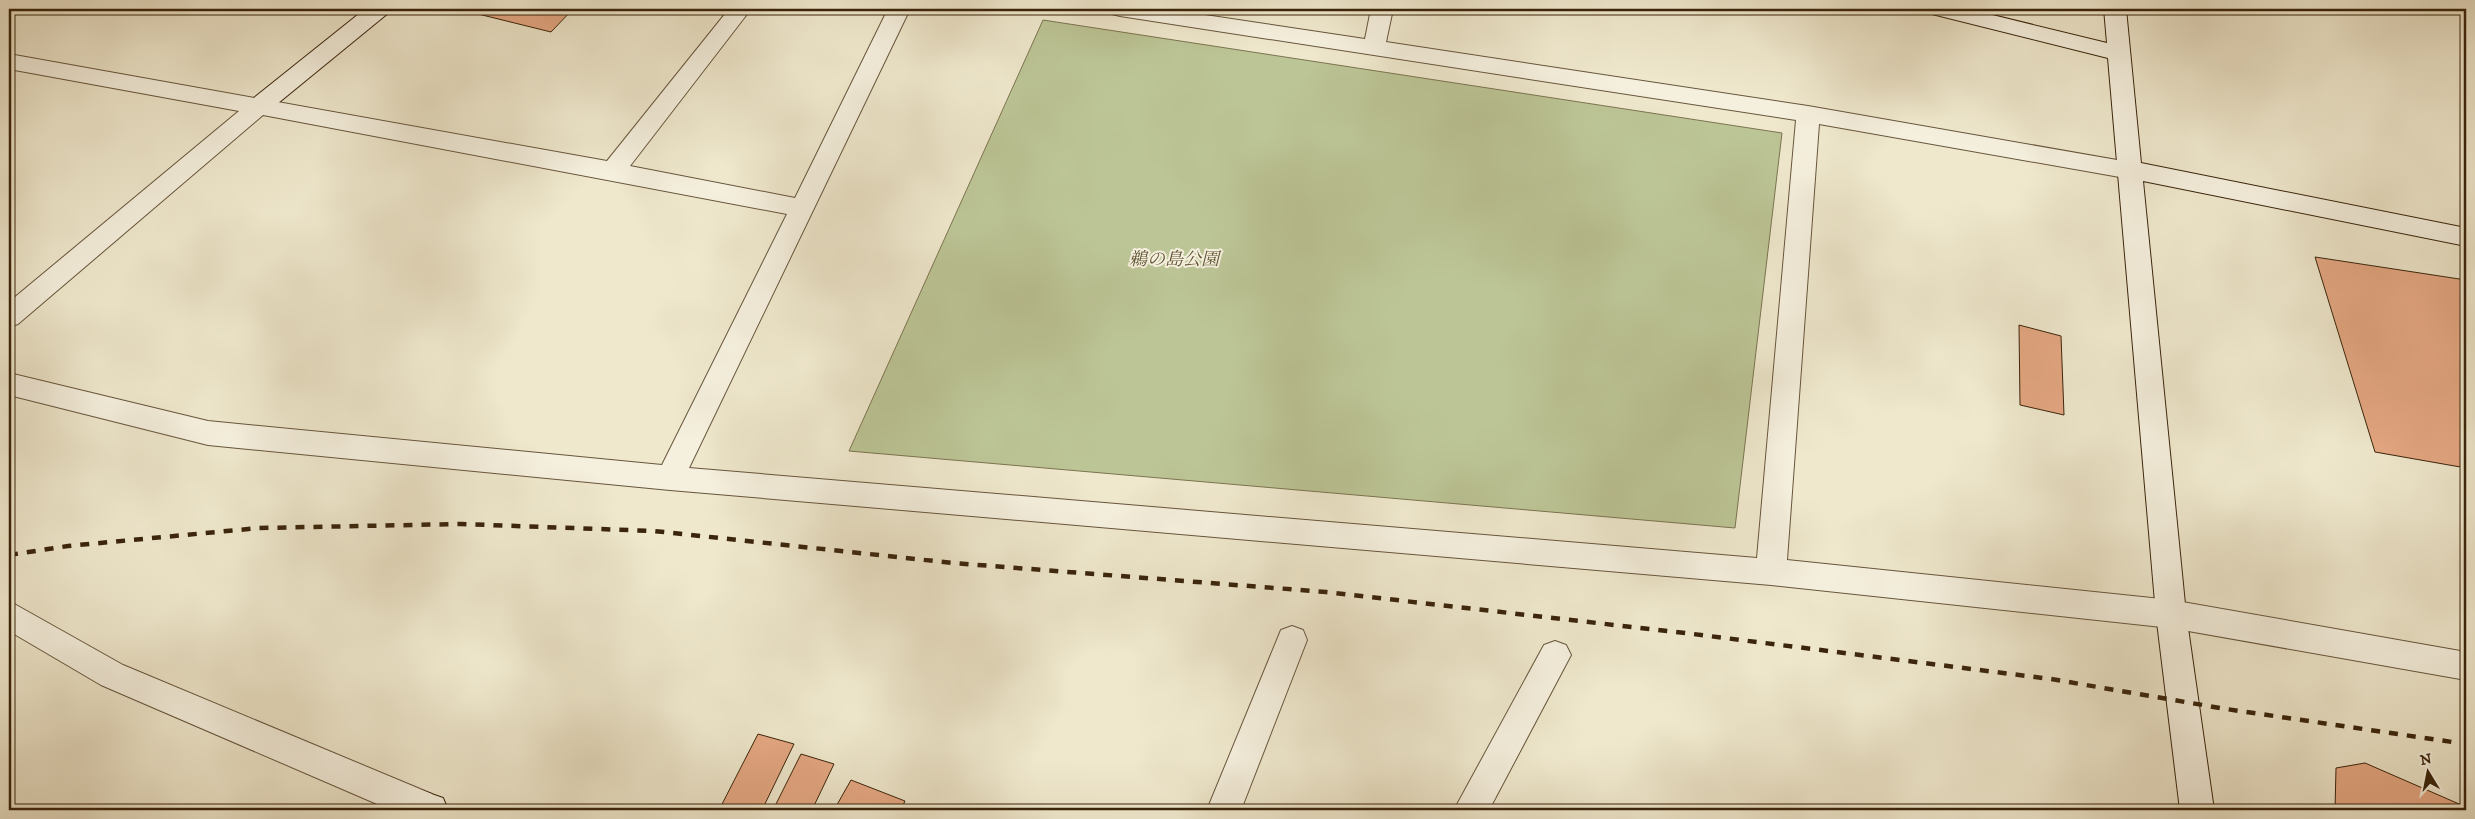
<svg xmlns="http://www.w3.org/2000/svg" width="2475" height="819" font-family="'IM FELL DW Pica','Noto Serif JP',serif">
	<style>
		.green { fill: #bcc596; stroke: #7b7450 }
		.building { fill: #e5a883; stroke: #3a240b }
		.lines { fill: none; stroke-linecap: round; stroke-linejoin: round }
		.street-casing { stroke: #67553c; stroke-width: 2 }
		.secondary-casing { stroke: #3a240b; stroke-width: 2 }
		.street { fill: #f5f0de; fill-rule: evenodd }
		.secondary { fill: #f5f0de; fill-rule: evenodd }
		.rail { stroke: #3a240b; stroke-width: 4.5; stroke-dasharray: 9 9; stroke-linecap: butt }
		.labels { text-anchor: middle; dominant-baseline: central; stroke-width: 4; stroke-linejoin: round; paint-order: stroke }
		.park-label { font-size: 18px; font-style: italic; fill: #615435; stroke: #f5f0de }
	</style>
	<rect width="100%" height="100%" fill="#efe8cd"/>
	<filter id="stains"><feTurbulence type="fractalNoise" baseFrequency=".004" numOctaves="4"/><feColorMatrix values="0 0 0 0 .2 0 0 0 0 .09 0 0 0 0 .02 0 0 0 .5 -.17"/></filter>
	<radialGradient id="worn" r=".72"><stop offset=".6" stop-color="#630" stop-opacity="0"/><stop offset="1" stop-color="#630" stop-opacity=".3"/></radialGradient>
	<path class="green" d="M1043 20 1782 133 1735 528 849 451Z"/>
	<g class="building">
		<path d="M474 9H573L551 32 470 12Z"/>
		<path d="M2315 257 2466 280V468L2375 452Z"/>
		<path d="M2019 325 2061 336 2064 415 2020 405Z"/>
		<path d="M758 734 794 744 762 810H719Z"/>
		<path d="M801 754 834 764 812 810H773Z"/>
		<path d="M2365 763 2466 807V810H2335L2336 768Z"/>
		<path d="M851 780 905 801 901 810H834Z"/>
	</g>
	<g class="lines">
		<defs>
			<g id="street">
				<path d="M729 9H751L630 166 795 198 888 9H910L689 468 1757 558 1796 120 1120 16 1112 14 1109 9H1165L1365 39 1371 9H1393L1386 42 1808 106 2140 164 2143 170 2140 176 2131 179 1819 124 1787 560 2171 600 2466 652V680L2171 628 1771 585 670 490 208 445 9 395V373L208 421 662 465 787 214 263 115 18 324 9 327V302L239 111 9 69V54L607 161Z"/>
				<path d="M9 601 123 665 432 794 437 806 435 810H391L101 685 9 631Z"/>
				<path d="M1292 626 1303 630 1307 640 1241 810H1207L1281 630Z"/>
				<path d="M1555 641 1566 645 1571 655 1489 810H1454L1544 645Z"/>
			</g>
			<g id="secondary">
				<path d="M365 9H390L387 14 266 113 258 115 250 113 246 107 250 101Z"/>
				<path d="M1929 9H1968L2107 43 2104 9H2126L2141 163 2466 228V246L2143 181 2186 614 2214 810H2180L2156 614 2108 58 1932 14Z"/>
				<path d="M420 790 443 798 448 810H405L403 806 408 794Z"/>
			</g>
		</defs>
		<use href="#street" class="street-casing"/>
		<use href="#secondary" class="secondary-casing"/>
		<use href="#street" class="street"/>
		<use href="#secondary" class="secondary"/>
		<path class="rail" d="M9 555 68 546 259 528 461 524 654 531 953 563 1326 592 1693 634 2051 679 2226 709 2466 744"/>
	</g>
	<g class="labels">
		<g class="park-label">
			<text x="1174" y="260">鵜の島公園</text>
		</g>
	</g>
	<rect width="2475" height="819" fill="none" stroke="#efe8cd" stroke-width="30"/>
	<rect x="10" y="10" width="2455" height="799" fill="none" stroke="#3a240b" stroke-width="2.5"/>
	<rect x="15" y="15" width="2445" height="789" fill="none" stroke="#3a240b"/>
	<g transform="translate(2428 772) rotate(350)" stroke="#f5f0de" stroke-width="4" paint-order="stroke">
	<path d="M0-4L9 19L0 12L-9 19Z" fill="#3a240b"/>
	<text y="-8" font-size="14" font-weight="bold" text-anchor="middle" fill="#3a240b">N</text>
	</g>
	<rect width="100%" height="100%" filter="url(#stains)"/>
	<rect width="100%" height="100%" fill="url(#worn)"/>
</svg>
